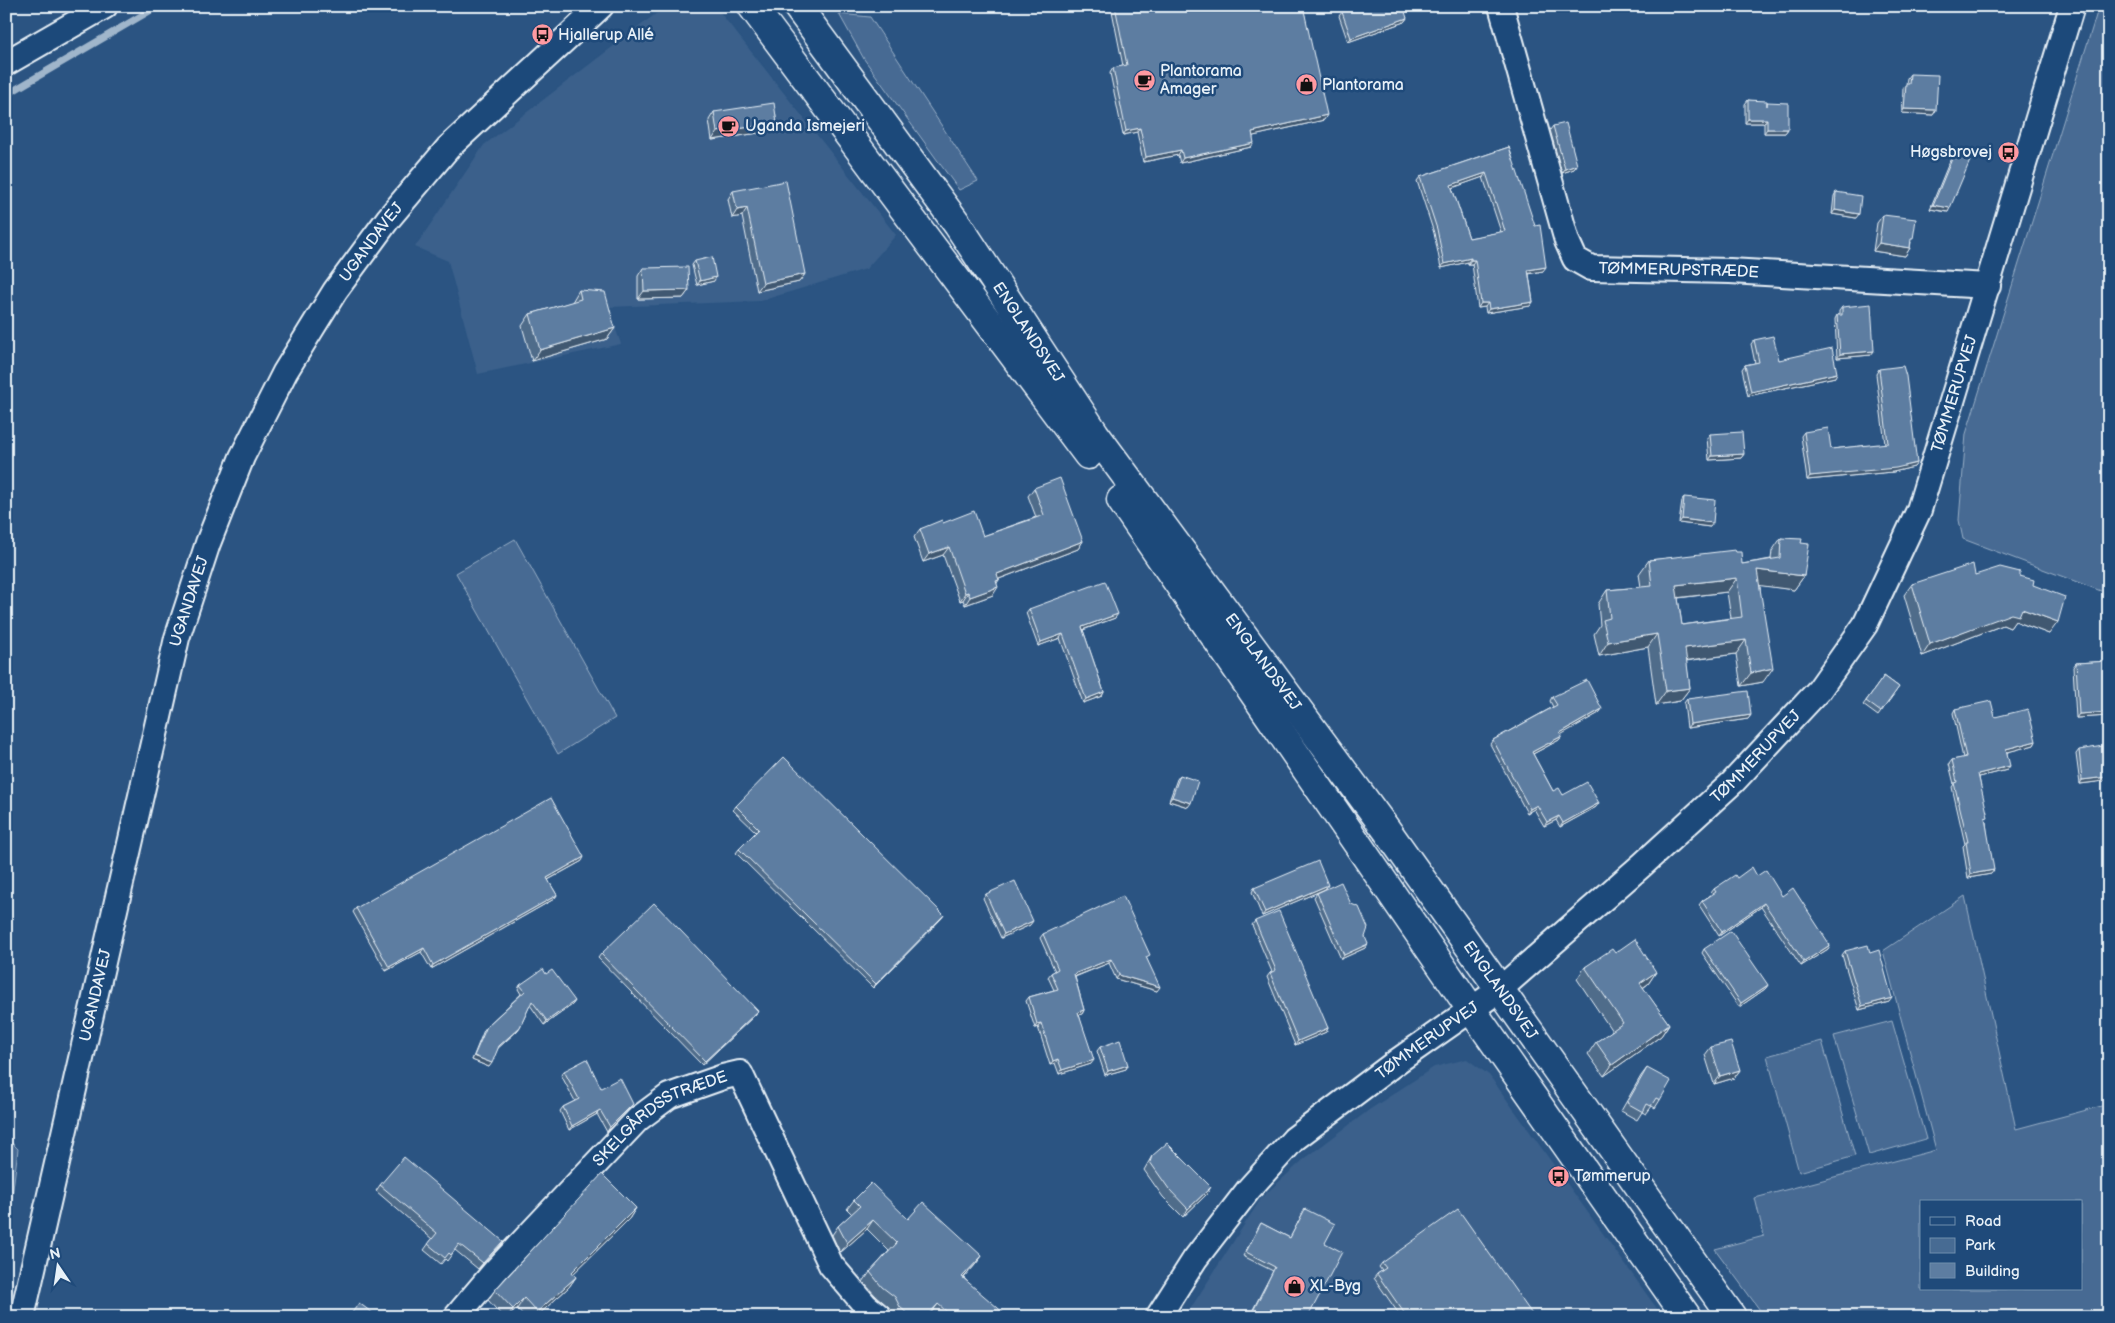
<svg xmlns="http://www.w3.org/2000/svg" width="2115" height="1323" font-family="'Balsamiq Sans',sans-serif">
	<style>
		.built { fill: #3a608b }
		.green { fill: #476b93; stroke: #98aec6; fill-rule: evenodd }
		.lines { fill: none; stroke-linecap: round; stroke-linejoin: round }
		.stream { stroke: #a0b6cb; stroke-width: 7 }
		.minor-casing { stroke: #e8f1f8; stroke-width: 28 }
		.major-casing { stroke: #e8f1f8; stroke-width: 31 }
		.minor { stroke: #1f4a7a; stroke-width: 24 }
		.major { stroke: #1f4a7a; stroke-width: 28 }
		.wall { fill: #506c8a; stroke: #e8f1f8; fill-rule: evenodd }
		.shaded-wall { fill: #415871; stroke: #e8f1f8 }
		.building { fill: #5d7da1; stroke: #e8f1f8; fill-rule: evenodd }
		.labels { text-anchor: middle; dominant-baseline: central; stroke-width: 5; stroke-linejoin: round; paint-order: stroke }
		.poi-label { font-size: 16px; fill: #e8f1f8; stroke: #1f4a7a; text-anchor: start }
		.street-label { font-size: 16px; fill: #e8f1f8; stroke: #1f4a7a }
	</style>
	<rect width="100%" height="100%" fill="#2b5482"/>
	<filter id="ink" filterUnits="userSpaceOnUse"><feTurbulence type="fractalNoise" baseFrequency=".02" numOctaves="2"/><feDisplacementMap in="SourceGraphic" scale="10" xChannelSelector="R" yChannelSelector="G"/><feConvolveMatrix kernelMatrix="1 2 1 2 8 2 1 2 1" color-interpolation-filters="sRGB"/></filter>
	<g filter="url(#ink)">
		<g class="built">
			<path d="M666 6H715L896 235 866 269 760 301 608 307 621 344 478 374 448 261 415 247 484 145Z"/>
			<path d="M1467 1059 1489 1075 1663 1317H1185L1262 1197 1303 1160 1369 1110 1434 1067Z"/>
		</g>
		<g class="green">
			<path d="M2099 6H2109V594L1963 539 1959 520 1966 434Z"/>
			<path d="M839 14 870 17 978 181 959 190 864 59Z"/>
			<path d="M515 539 615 718 558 754 456 573Z"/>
			<path d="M1965 896 2016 1129 2109 1104V1317H1765L1715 1249 1764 1236 1755 1198 1936 1150 1883 951ZM1921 1202H2081V1289H1921Z"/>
			<path d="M1892 1021 1926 1139 1869 1155 1834 1036Z"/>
			<path d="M1822 1041 1855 1156 1799 1172 1767 1056Z"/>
			<path d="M6 1137 18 1149 11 1205 6 1211Z"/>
		</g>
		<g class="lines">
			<path class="stream" d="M6 95 158 6"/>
			<defs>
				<g id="minor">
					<path id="s1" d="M1501 6 1567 241 1575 259 1591 268 1730 271 1988 286"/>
					<path d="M6 63 105 6"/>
					<path id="s2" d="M22 1317 177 638 208 543 242 457 285 372 335 291 388 219 448 148 601 6"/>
					<path id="s3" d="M456 1317 495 1271 638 1119 669 1096 723 1077 740 1073 831 1265 866 1306 880 1317"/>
					<path id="s4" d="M1158 1317 1195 1259 1249 1189 1294 1139 1399 1060 1499 990 1642 865 1733 782 1819 690 1865 625 1919 510 2072 6"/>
				</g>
				<g id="major">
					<path d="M752 6 1088 455"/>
					<path id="s5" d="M797 6 958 225 1095 434 1386 829 1732 1317"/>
					<path d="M1121 500 1471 1009 1687 1317"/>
				</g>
			</defs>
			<use href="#minor" class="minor-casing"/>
			<use href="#major" class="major-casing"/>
			<use href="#minor" class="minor"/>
			<use href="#major" class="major"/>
		</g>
		<g class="wall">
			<path d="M1111 6H1303L1324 120 1253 136 1251 147 1180 163 1178 155 1143 162 1137 132 1123 135 1110 73 1113 68 1123 66Z"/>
			<path d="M1342 12 1407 18 1404 22 1348 42 1339 16Z"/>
			<path d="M1910 74 1936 110 1933 115 1902 113 1903 88 1906 84 1907 78Z"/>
			<path d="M1748 100 1767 103 1788 129 1785 133H1764V123H1745V104Z"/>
			<path d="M714 112 777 123 772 131 712 140 709 120Z"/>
			<path d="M1553 126 1577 165 1574 169 1562 173 1550 130Z"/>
			<path d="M1509 147 1543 271 1529 274 1533 302 1530 306 1486 313 1485 307 1478 308 1472 264H1468V262L1441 268 1434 233 1417 181 1420 177ZM1483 177 1501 232 1469 238 1452 188Z"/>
			<path d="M1956 149 1948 212 1930 209 1953 153Z"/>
			<path d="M733 191 805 274 799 282 757 291 742 216 732 218 728 199Z"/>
			<path d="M1836 192 1856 218 1832 214 1834 196Z"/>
			<path d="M1883 215 1911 242 1910 248 1905 256 1873 251 1877 223Z"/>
			<path d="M695 261 714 281 697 285 692 265Z"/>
			<path d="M643 268 689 290 683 298 638 299V276Z"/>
			<path d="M579 290 615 328 607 339 532 361 522 326 530 314 572 302Z"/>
			<path d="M1842 307 1871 355 1837 358 1835 319 1837 315H1839V311Z"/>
			<path d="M1754 340 1779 360 1835 377 1748 396 1742 369 1745 365 1755 363 1751 344Z"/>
			<path d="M1879 369 1917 463 1914 467 1893 472 1807 480 1801 436 1804 432 1831 449 1885 444 1876 374Z"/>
			<path d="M1710 434 1744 454 1741 458 1709 460 1707 438Z"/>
			<path d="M1034 488 1083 541 1078 549 999 579V580L997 583 993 595 965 605 963 600 960 601 943 555 923 562 914 537 920 529 943 523 983 536 1036 517 1028 496Z"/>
			<path d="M1684 497 1710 527 1679 523 1682 501Z"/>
			<path d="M1781 538 1801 543 1804 576 1794 590 1760 585 1763 682 1741 686 1736 654 1686 661 1690 688 1680 701 1656 705 1648 647 1599 656 1594 634 1600 625 1598 604 1607 590 1641 587 1639 574 1649 560 1736 552 1742 564 1771 559 1772 551ZM1727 592 1731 618 1682 625 1678 598Z"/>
			<path d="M1975 575 2020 576 2033 585 2049 634 2015 621 2010 628 2003 625 1922 656 1904 595 1912 584Z"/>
			<path d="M1029 609 1115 618 1083 630 1104 692 1102 696 1083 703 1060 638 1038 646 1026 613Z"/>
			<path d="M2109 661V716L2076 718 2073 667 2076 663Z"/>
			<path d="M1884 676 1899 687 1878 716 1863 705Z"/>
			<path d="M1552 697 1602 709 1599 713 1561 734 1562 736 1559 740 1533 754 1553 791 1596 807 1560 827 1556 820 1544 826 1534 809 1527 813 1490 744 1493 740 1553 707 1550 701Z"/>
			<path d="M1687 699 1751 715 1748 719 1687 728 1684 703Z"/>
			<path d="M1955 709 1995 717 2036 741 2034 745 2007 752V770L1979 777 1986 821 1991 874 1968 878 1963 846 1965 844 1952 787 1954 784 1949 764 1952 760 1963 758 1953 713Z"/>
			<path d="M2079 750 2104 781 2080 784 2076 754Z"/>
			<path d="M1180 775 1188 807 1169 801 1177 779Z"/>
			<path d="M736 806 944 915 941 919 873 988 736 853 739 849 756 832 733 810Z"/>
			<path d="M582 861 548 880 557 895 554 899 431 969 421 952 386 971 353 912 356 908Z"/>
			<path d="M1757 876 1782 896 1830 945 1828 949 1801 966 1761 907 1719 936 1699 905 1702 901 1712 894 1711 893 1714 889 1737 878Z"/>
			<path d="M1328 885 1325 889 1262 916 1252 892 1254 888Z"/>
			<path d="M1317 893 1365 937V948L1341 959 1314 897Z"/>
			<path d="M986 894 1030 925 1001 938 983 898Z"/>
			<path d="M1255 921 1328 1028 1326 1032 1295 1045 1267 977 1270 973 1272 972 1252 925Z"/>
			<path d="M1043 934 1147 959 1157 991 1116 979 1109 963 1075 977 1084 1010 1082 1014H1079L1091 1064 1059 1074 1055 1063 1050 1065 1038 1027 1035 1028 1026 1001 1029 997 1054 990 1048 977 1051 973 1055 971 1040 938Z"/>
			<path d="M1704 949 1768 985 1765 989 1739 1007 1702 953Z"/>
			<path d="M1845 951 1870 953 1889 1002 1859 1010 1842 955Z"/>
			<path d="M1615 953 1656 972 1648 984 1643 988 1669 1024 1661 1036 1604 1076 1588 1054 1596 1042 1612 1031 1577 979 1585 967Z"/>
			<path d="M601 954 758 1011 755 1015 702 1065 598 958Z"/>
			<path d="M546 974 575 1001 572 1005 544 1025 530 1005 520 1027 517 1031 498 1048 489 1067 472 1060 484 1030 487 1026 521 994 518 989 520 985Z"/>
			<path d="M1100 1047 1128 1065 1126 1069 1105 1075 1097 1051Z"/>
			<path d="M1711 1047 1740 1070 1734 1078 1714 1084 1705 1055Z"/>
			<path d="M1647 1068 1660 1100 1655 1108 1652 1106 1646 1114 1642 1112 1637 1120 1621 1111 1641 1076Z"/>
			<path d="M564 1071 601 1088 630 1108 607 1132 597 1114 569 1130 560 1111 563 1107 575 1101 561 1075Z"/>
			<path d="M1152 1156 1206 1195 1183 1217 1163 1197 1144 1170Z"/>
			<path d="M380 1185 503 1241 499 1247 478 1269 455 1250 447 1261 445 1259 441 1264 424 1250 432 1239 376 1191Z"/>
			<path d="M854 1200 908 1219 982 1256 975 1265 964 1278 1003 1317H936L932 1313 928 1317H894L889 1307 876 1296 863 1282 870 1272 889 1251 867 1229 841 1252 839 1250 832 1235 838 1226 852 1214 847 1209Z"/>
			<path d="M636 1208 629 1219 573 1274 576 1277 569 1287 536 1317H524L517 1309 508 1317H503L488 1300 495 1290Z"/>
			<path d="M1305 1209 1325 1243 1308 1317H1249L1273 1271 1243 1256 1261 1223 1290 1238Z"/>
			<path d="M1382 1263 1534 1317H1401L1374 1278 1377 1274 1382 1271 1379 1267Z"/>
		</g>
		<g class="shaded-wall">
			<path d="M1407 18 1404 22 1348 42 1351 38Z"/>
			<path d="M1904 109 1936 110 1933 115 1902 113Z"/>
			<path d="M1327 115 1324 120 1249 137 1252 132Z"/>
			<path d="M1748 119H1767L1764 123H1745Z"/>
			<path d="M777 123 772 131 712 140 717 132Z"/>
			<path d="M1140 128 1137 132 1123 135 1126 131Z"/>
			<path d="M1767 129H1788L1785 133H1764Z"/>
			<path d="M1254 143 1251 147 1180 163 1183 158Z"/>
			<path d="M1181 150 1178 155 1143 162 1146 157Z"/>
			<path d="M1577 165 1574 169 1562 173 1565 169Z"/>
			<path d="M1486 173 1483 177 1449 189 1451 185Z"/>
			<path d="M1933 205 1950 208 1948 212 1930 209Z"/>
			<path d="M747 208 742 216 732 218 737 210Z"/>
			<path d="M1835 210 1859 214 1856 218 1832 214Z"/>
			<path d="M1879 243 1910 248 1905 256 1873 251Z"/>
			<path d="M1471 258 1468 262 1441 268 1444 264Z"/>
			<path d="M1471 260H1475L1472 264H1468Z"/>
			<path d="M1546 267 1543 271 1525 274 1528 270Z"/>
			<path d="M805 274 799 282 757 291 763 283Z"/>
			<path d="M716 277 714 281 697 285 700 281Z"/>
			<path d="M689 290 683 298 638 299 644 291Z"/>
			<path d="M1533 302 1530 306 1486 313 1489 309Z"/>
			<path d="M1481 303H1488L1485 307 1478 308Z"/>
			<path d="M615 328 607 339 532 361 540 350Z"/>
			<path d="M1874 351 1871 355 1837 358 1840 354Z"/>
			<path d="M1837 373 1835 377 1748 396 1751 392Z"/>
			<path d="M1744 454 1741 458 1709 460 1712 456Z"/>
			<path d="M1917 463 1914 467 1893 472 1807 480 1810 476Z"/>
			<path d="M1682 519 1713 523 1710 527 1679 523Z"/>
			<path d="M1083 541 1078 549 991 582 997 574Z"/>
			<path d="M949 547 943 555 923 562 929 554Z"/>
			<path d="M1757 570 1804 576 1794 590 1748 584Z"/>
			<path d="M1737 578 1727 592 1667 599 1676 585Z"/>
			<path d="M998 587 993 595 965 605 970 597Z"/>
			<path d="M968 592 963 600 960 601 965 593Z"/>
			<path d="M2022 609 2058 622 2049 634 2015 621 2010 628 2003 625 1922 656 1930 644Z"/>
			<path d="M1118 614 1115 618 1079 631 1082 627Z"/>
			<path d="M1063 634 1060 638 1038 646 1041 642Z"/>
			<path d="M1657 634 1648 647 1599 656 1608 642Z"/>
			<path d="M1746 640 1736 654 1675 662 1685 648Z"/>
			<path d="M1773 668 1763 682 1741 686 1751 673Z"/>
			<path d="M1690 688 1680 701 1656 705 1666 691Z"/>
			<path d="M1104 692 1102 696 1083 703 1086 699Z"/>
			<path d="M1602 709 1599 713 1557 737 1560 733Z"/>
			<path d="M2109 712V716L2076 718 2079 714Z"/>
			<path d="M1751 715 1748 719 1687 728 1690 724Z"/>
			<path d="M1562 736 1559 740 1529 756 1532 752Z"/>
			<path d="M2036 741 2034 745 2004 753 2006 749Z"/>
			<path d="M2010 766 2007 770 1975 778 1978 774Z"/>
			<path d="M2107 777 2104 781 2080 784 2082 780Z"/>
			<path d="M1172 797 1191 803 1188 807 1169 801Z"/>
			<path d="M1599 803 1596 807 1560 827 1563 823Z"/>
			<path d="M1537 805 1534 809 1527 813 1530 809Z"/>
			<path d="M1559 816 1556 820 1544 826 1547 822Z"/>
			<path d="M584 857 582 861 544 882 547 878Z"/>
			<path d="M1994 870 1991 874 1968 878 1971 874Z"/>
			<path d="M1328 885 1325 889 1262 916 1265 912Z"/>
			<path d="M557 895 554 899 431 969 433 965Z"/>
			<path d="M1764 903 1761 907 1719 936 1722 932Z"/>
			<path d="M944 915 941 919 873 988 876 984Z"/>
			<path d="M1033 921 1030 925 1001 938 1004 934Z"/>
			<path d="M1368 944 1365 948 1341 959 1344 955Z"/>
			<path d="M1830 945 1828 949 1801 966 1804 962Z"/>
			<path d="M424 948 421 952 386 971 389 967Z"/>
			<path d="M1111 959 1109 963 1071 978 1074 974Z"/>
			<path d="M1656 972 1648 984 1632 995 1640 983Z"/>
			<path d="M1119 975 1160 987 1157 991 1116 979Z"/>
			<path d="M1768 985 1765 989 1739 1007 1741 1003Z"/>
			<path d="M1892 998 1889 1002 1859 1010 1862 1006Z"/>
			<path d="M575 1001 572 1005 544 1025 547 1021Z"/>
			<path d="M1084 1010 1082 1014 1075 1016 1078 1012Z"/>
			<path d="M758 1011 755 1015 702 1065 705 1061Z"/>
			<path d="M1041 1023 1038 1027 1035 1028 1037 1024Z"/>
			<path d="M1669 1024 1661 1036 1604 1076 1612 1065Z"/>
			<path d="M520 1027 517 1031 496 1050 499 1046Z"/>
			<path d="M1328 1028 1326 1032 1295 1045 1298 1041Z"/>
			<path d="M474 1056 492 1063 489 1067 472 1060Z"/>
			<path d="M1058 1059 1055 1063 1050 1065 1053 1061Z"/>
			<path d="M1094 1060 1091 1064 1059 1074 1062 1070Z"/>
			<path d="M1128 1065 1126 1069 1105 1075 1108 1071Z"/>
			<path d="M1740 1070 1734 1078 1714 1084 1720 1076Z"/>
			<path d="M633 1104 630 1108 607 1132 610 1127Z"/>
			<path d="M600 1110 597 1114 569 1130 572 1126Z"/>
			<path d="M1211 1187 1206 1195 1183 1217 1188 1209Z"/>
			<path d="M636 1208 629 1219 565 1282 572 1272Z"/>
			<path d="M873 1220 867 1229 841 1252 847 1243Z"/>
			<path d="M503 1241 499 1247 478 1269 483 1263Z"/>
			<path d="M982 1256 975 1265 956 1286 962 1277Z"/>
			<path d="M576 1277 569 1287 536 1317H534L537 1312Z"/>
			<path d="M524 1298 517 1309 507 1317 513 1309Z"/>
			<path d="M938 1304 928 1317H926Z"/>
		</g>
		<g class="building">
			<path d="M1115 6H1303L1327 115 1252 132 1254 143 1183 158 1181 150 1146 157 1140 128 1126 131 1113 68 1127 65Z"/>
			<path d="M1356 6H1403L1407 18 1351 38 1342 12Z"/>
			<path d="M1910 74 1938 75 1936 110 1904 109 1906 84H1909Z"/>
			<path d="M1748 100 1767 101V106V102L1788 103V129H1767V119H1748Z"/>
			<path d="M774 103 777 123 717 132 714 112Z"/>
			<path d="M1566 123 1577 165 1565 169 1553 126Z"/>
			<path d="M1509 147 1535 226 1540 225 1546 267 1528 270 1533 302 1489 309 1488 303H1481L1475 260H1471V258L1444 264 1437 229 1420 177ZM1486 173 1505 231 1469 238 1451 185Z"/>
			<path d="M1956 149 1972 156 1950 208 1933 205Z"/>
			<path d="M786 181 805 274 763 283 747 208 737 210 733 191Z"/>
			<path d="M1836 192 1861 196 1859 214 1835 210Z"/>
			<path d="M1883 215 1916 219 1913 239H1911L1910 248 1879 243Z"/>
			<path d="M712 257 716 277 700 281 695 261Z"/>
			<path d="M688 267 689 290 644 291 643 268Z"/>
			<path d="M579 290 605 292 615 328 540 350 530 314 581 299Z"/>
			<path d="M1871 304 1874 351 1840 354 1837 315H1842V307Z"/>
			<path d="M1773 336 1779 360 1832 348 1837 373 1751 392 1745 365 1759 362 1754 340Z"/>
			<path d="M1903 366 1906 376 1917 463 1896 468 1810 476 1804 432 1828 428 1831 449 1888 443 1879 369Z"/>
			<path d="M1742 432 1744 454 1712 456 1710 434Z"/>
			<path d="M1060 478 1083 541 997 574 999 580 996 581 998 587 970 597 968 592 965 593 949 547 929 554 920 529 942 520 943 523 974 511 983 536 1044 515 1034 488Z"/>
			<path d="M1684 497 1715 500 1713 523 1682 519Z"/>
			<path d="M1781 538 1802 539 1801 543 1809 544 1804 576 1757 570 1773 668 1751 673 1746 640 1685 648 1690 688 1666 691 1657 634 1608 642 1603 620 1610 618 1607 590 1652 586 1649 560 1735 550 1736 552H1741L1742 564 1780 558ZM1737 578 1742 617 1682 625 1676 585Z"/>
			<path d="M1973 564 1975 575 2000 567 2020 572V576L2034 580 2033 585 2065 597 2058 622 2022 609 2019 616 2011 614 1930 644 1912 584Z"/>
			<path d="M1105 581 1118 614 1082 627 1104 692 1086 699 1063 634 1041 642 1029 609Z"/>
			<path d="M2109 661V712L2079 714 2076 663Z"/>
			<path d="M1884 676 1899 687 1881 712 1866 701Z"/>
			<path d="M1587 680 1602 709 1560 733 1562 736 1532 752 1553 791 1559 788 1563 795 1587 782 1599 803 1563 823 1559 816 1547 822 1537 805 1530 809 1493 740 1557 705 1552 697Z"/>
			<path d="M1748 691 1751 715 1690 724 1687 699Z"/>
			<path d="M1991 701 1995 717 2028 709 2036 741 2006 749 2010 766 1978 774 1988 817 1985 818 1994 870 1971 874 1966 842H1968L1954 783 1957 782 1952 760 1966 757 1955 709Z"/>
			<path d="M2103 746 2107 777 2082 780 2079 750Z"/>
			<path d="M784 757 944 915 876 984 739 849 759 829 736 806Z"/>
			<path d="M1180 775 1198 781 1191 803 1172 797Z"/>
			<path d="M551 798 584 857 547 878 557 895 433 965 424 948 389 967 356 908Z"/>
			<path d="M1318 861 1328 885 1265 912 1254 888Z"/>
			<path d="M1752 867 1757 876 1766 870 1782 896 1793 888 1830 945 1804 962 1764 903 1722 932 1702 901 1716 892 1714 889 1735 875 1737 878Z"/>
			<path d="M1015 881 1033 921 1004 934 986 894Z"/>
			<path d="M1341 882 1351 904 1359 907 1368 928 1365 937 1368 944 1344 955 1317 893Z"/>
			<path d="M1123 896 1150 955 1146 957 1160 987 1119 975 1111 959 1074 974 1084 1010 1078 1012 1094 1060 1062 1070 1058 1059 1053 1061 1041 1023 1037 1024 1029 997 1058 989 1051 973 1058 969 1043 934Z"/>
			<path d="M654 903 758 1011 705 1061 601 954Z"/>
			<path d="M1279 911 1328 1028 1298 1041 1270 973 1276 970 1255 921Z"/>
			<path d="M1731 931 1768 985 1741 1003 1704 949Z"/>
			<path d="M1635 939 1656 972 1640 983 1669 1024 1612 1065 1596 1042 1623 1023 1585 967 1612 949 1615 953Z"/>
			<path d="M1868 945 1870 953 1879 950 1892 998 1862 1006 1845 951Z"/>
			<path d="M543 969 546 974 552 970 575 1001 547 1021 532 1001 520 1027 499 1046 492 1063 474 1056 487 1026 525 991 520 985Z"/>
			<path d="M1120 1040 1128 1065 1108 1071 1100 1047Z"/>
			<path d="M1731 1042 1740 1070 1720 1076 1711 1047Z"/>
			<path d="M587 1059 601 1088 620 1078 633 1104 610 1127 600 1110 572 1126 563 1107 579 1099 564 1071Z"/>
			<path d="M1647 1068 1671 1081 1660 1100 1656 1098 1651 1106 1647 1104 1643 1112 1627 1103Z"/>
			<path d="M1167 1143 1211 1187 1188 1209 1169 1189 1150 1162 1152 1156Z"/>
			<path d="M404 1157 503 1241 483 1263 459 1244 451 1255 449 1253 445 1258 428 1244 437 1233 380 1185Z"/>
			<path d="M602 1174 636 1208 572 1272 576 1277 537 1312 524 1298 513 1309 495 1290Z"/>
			<path d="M871 1183 908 1219 923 1202 982 1256 962 1277 1005 1314 1003 1317H953L938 1304 926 1317H911L900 1307 895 1297 882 1287 870 1272 897 1243 873 1220 847 1243 846 1241 838 1226 860 1206 854 1200Z"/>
			<path d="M1305 1209 1335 1224 1325 1243 1342 1252 1308 1317H1250L1275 1267 1246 1252 1261 1223 1290 1238Z"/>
			<path d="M1458 1209 1534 1317H1407L1377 1274 1386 1268 1382 1263Z"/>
			<path d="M359 1303 378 1317H349Z"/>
		</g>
	</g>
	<defs>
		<symbol id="bus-disc" viewBox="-11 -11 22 22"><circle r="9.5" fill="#ff9aa2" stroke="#1f4a7a"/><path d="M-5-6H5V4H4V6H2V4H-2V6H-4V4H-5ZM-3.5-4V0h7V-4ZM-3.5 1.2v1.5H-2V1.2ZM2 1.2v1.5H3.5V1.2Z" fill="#111"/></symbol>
		<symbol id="cafe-disc" viewBox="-11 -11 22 22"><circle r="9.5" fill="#ff9aa2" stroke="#1f4a7a"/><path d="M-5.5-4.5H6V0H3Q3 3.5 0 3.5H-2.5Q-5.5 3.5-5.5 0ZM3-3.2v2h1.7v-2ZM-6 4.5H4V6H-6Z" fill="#111"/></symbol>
		<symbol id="shop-disc" viewBox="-11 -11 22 22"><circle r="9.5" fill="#ff9aa2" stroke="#1f4a7a"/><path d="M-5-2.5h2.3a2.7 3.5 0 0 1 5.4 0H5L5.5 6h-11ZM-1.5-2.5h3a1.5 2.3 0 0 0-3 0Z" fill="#111"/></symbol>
	</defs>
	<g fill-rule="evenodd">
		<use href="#bus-disc" x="530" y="22" width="25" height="25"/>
		<use href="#cafe-disc" x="1132" y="68" width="25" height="25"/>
		<use href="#shop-disc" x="1294" y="72" width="25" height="25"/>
		<use href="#cafe-disc" x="716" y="114" width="25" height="25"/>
		<use href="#bus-disc" x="1996" y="140" width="25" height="25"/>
		<use href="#bus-disc" x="1546" y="1164" width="25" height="25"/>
		<use href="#shop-disc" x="1282" y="1274" width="25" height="25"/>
	</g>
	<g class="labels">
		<g class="poi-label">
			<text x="558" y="35">Hjallerup Allé</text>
			<text x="1160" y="71">Plantorama<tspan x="1160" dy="18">Amager</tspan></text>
			<text x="1322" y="85">Plantorama</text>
			<text x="745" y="126">Uganda Ismejeri</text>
			<text x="1992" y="152" text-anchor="end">Høgsbrovej</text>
			<text x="1574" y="1176">Tømmerup</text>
			<text x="1310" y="1286">XL-Byg</text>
		</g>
		<g class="street-label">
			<text stroke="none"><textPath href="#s2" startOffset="1140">UGANDAVEJ</textPath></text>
			<text stroke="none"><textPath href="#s1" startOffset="370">TØMMERUPSTRÆDE</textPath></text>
			<text stroke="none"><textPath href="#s5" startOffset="400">ENGLANDSVEJ</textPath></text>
			<text stroke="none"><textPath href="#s4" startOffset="1245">TØMMERUPVEJ</textPath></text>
			<text stroke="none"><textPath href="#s2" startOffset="735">UGANDAVEJ</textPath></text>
			<text stroke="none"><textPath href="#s5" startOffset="805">ENGLANDSVEJ</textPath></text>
			<text stroke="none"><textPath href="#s4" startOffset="825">TØMMERUPVEJ</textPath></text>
			<text stroke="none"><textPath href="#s5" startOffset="1210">ENGLANDSVEJ</textPath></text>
			<text stroke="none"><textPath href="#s2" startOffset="330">UGANDAVEJ</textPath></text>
			<text stroke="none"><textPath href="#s4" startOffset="390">TØMMERUPVEJ</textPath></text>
			<text stroke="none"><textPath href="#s3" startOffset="288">SKELGÅRDSSTRÆDE</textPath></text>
		</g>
	</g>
	<rect width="2115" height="1323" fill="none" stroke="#1f4a7a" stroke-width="25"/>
	<rect x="12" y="12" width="2090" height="1298" fill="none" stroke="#e8f1f8" stroke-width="2" filter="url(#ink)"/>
	<rect x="1920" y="1200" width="162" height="90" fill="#1f4a7a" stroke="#6f8dac"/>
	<rect x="1930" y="1217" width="25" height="8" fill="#1f4a7a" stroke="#6f8dac"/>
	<text x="1965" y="1226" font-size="15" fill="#e8f1f8">Road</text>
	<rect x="1930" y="1238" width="25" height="15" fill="#476b93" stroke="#6f8dac"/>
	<text x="1965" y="1250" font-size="15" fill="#e8f1f8">Park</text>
	<rect x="1930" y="1263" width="25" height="15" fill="#5d7da1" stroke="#6f8dac"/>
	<text x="1965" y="1276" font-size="15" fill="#e8f1f8">Building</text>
	<g transform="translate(58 1266) rotate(347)" stroke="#1f4a7a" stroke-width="4" paint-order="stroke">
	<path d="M0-4L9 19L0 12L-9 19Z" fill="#e8f1f8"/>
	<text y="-8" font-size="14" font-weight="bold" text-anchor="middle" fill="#e8f1f8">N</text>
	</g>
</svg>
